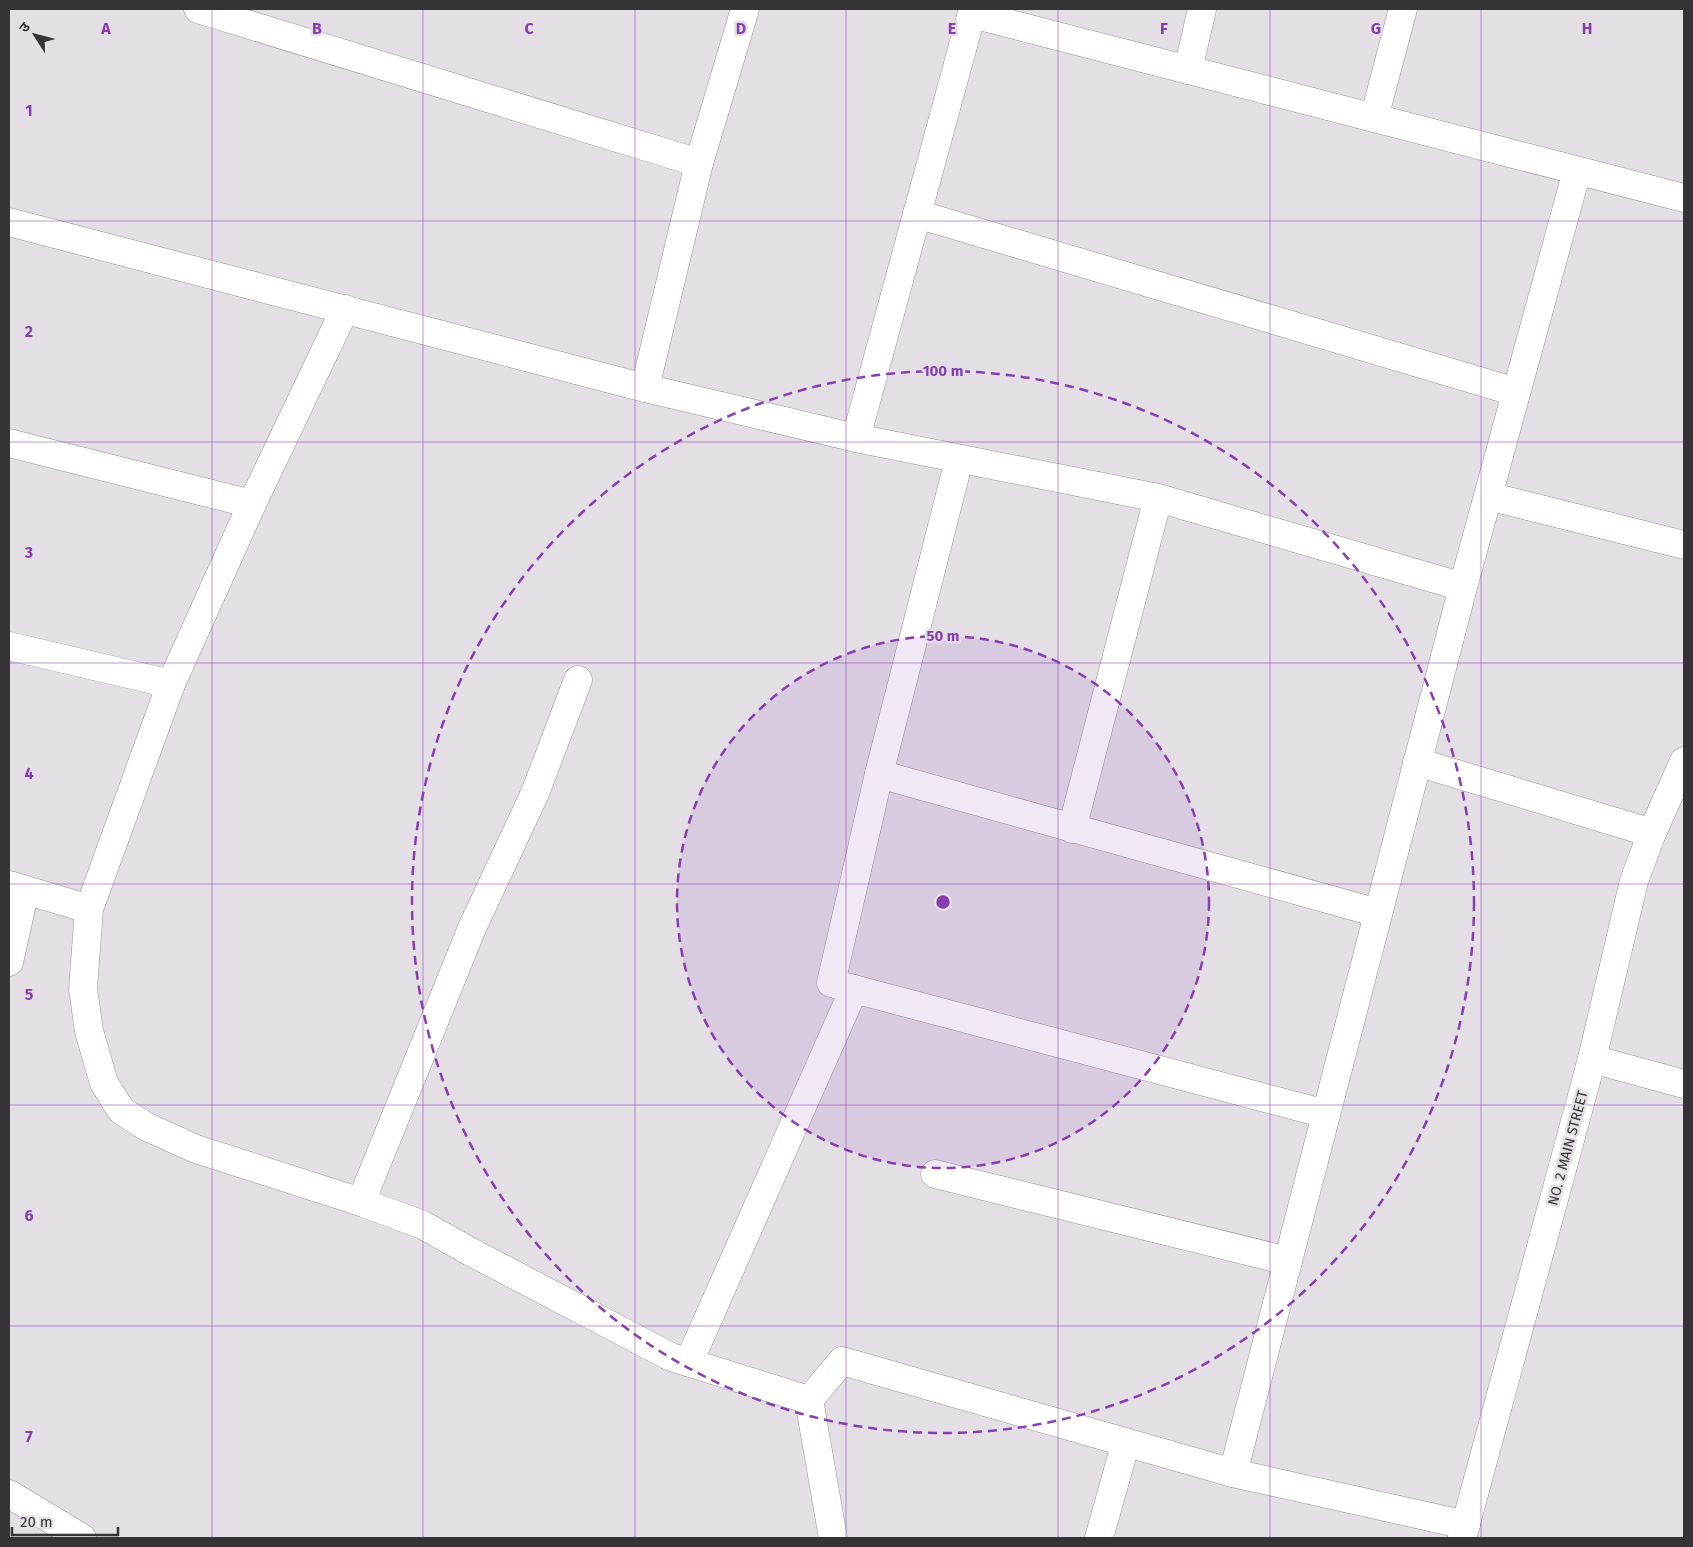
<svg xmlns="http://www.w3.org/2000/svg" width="1693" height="1547" font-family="'Fira Sans','Noto Sans Devanagari',sans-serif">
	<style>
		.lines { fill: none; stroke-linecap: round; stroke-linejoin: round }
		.street-casing { stroke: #979298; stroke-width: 29 }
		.secondary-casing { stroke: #979298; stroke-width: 29 }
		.street { stroke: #fff; stroke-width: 28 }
		.secondary { stroke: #fff; stroke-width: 28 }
		.grid { fill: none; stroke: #883eb1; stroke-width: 1; stroke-opacity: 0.55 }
		.ring { fill: none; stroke: #883eb1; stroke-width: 2.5; stroke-dasharray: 9 6 }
		.labels { text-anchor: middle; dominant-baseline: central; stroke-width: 5; stroke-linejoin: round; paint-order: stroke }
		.street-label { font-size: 14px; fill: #353335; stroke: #e4dfe5 }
		.grid-label { font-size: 16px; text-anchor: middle; font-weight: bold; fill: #883eb1; stroke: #e4dfe5; stroke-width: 5; stroke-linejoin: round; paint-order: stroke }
		.centre { fill: #883eb1; stroke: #e4dfe5; stroke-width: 2.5 }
		.ring-label { font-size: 15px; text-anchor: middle; font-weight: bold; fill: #883eb1; stroke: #e4dfe5; stroke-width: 5; stroke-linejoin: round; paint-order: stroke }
	</style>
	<rect width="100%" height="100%" fill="#e4dfe5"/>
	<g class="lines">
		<defs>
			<g id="street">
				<path d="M198 9 699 163"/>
				<path d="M972 14 1684 198"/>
				<path d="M1188 70 1202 9"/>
				<path d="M1374 118 1403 9"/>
				<path d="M917 214 1516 392"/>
				<path d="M9 222 645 388 856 438 1158 498 1463 587 1233 1473 1466 1525"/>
				<path d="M345 309 252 504 171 684 89 909 83 989 89 1031 104 1083 121 1110 145 1126 196 1149 361 1202 423 1225 471 1252 671 1357 809 1400"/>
				<path d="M645 388 699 163 745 9"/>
				<path d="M856 438 973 9"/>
				<path d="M9 443 252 504"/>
				<path d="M959 460 879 774 831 983 1326 1114"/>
				<path d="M1488 496 1684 545"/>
				<path d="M1463 587 1577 171"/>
				<path d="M9 646 171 684"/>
				<path d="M1417 762 1652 833"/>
				<path d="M879 774 1378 913"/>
				<path d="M1072 829 1158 498"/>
				<path d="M9 885 89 909"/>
				<path d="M9 962 25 890"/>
				<path d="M1592 1059 1684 1084"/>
				<path d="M935 1174 1288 1261"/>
				<path d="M361 1202 472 928 535 793 578 680"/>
				<path d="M689 1362 854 989"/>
				<path d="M833 1538 809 1400 842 1361 1233 1473"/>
				<path d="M1099 1538 1126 1442"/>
				<path d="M1462 1538 1592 1059 1634 881 1652 833 1684 761"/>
			</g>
			<path id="secondary" d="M9 1494 82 1538"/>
		</defs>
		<use href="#street" class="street-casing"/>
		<use href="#secondary" class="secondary-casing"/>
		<use href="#street" class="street"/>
		<use href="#secondary" class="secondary"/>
	</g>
	<path class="grid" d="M212 9V1538M423 9V1538M635 9V1538M846 9V1538M1058 9V1538M1270 9V1538M1481 9V1538M9 221H1684M9 442H1684M9 663H1684M9 884H1684M9 1105H1684M9 1326H1684"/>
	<circle cx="943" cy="902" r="266" fill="#883eb1" fill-opacity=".12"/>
	<g class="ring">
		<circle cx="943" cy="902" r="266"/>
		<circle cx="943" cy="902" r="531"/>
	</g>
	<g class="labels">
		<g class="street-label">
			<text transform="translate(1568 1148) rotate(-75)">NO. 2 MAIN STREET</text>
		</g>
	</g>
	<g class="grid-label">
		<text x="106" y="34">A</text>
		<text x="317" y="34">B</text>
		<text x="529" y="34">C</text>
		<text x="741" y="34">D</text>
		<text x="952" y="34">E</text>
		<text x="1164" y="34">F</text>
		<text x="1376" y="34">G</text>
		<text x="1587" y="34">H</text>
		<text x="29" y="116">1</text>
		<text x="29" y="337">2</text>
		<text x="29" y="558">3</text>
		<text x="29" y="779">4</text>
		<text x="29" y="1000">5</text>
		<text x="29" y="1221">6</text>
		<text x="29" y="1442">7</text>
	</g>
	<circle cx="943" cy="902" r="8" class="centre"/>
	<g class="ring-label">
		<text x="943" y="376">100 m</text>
		<text x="943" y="641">50 m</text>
	</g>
	<rect width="1693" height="1547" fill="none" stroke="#353335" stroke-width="20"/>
	<g transform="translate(35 35) rotate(306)" stroke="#e4dfe5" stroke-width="4" paint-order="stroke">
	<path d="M0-4L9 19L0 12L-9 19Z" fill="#353335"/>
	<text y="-8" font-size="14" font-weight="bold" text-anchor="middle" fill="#353335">उ</text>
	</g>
	<path d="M12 1527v8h106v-8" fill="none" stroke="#353335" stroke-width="2.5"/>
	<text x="20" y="1527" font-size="15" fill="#353335" stroke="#e4dfe5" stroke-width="4" paint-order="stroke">20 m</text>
</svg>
